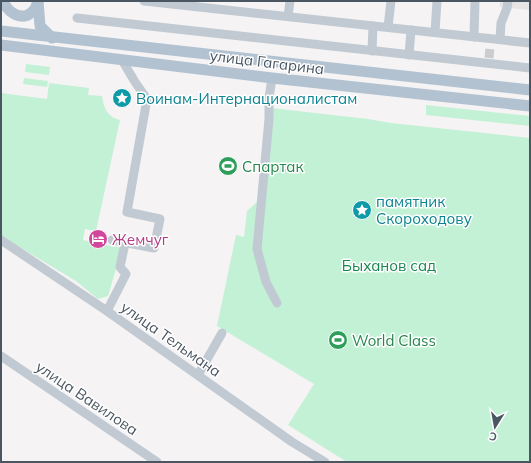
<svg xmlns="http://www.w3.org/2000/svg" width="531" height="463" font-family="Mulish,sans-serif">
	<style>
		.education { fill: #e6e4e5 }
		.green { fill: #c3f1d5 }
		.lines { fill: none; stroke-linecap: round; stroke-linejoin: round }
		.minor-tunnel { stroke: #caccce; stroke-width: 9; stroke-dasharray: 9 4.5; stroke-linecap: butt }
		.minor { stroke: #c1cad2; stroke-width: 9 }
		.major { stroke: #b3c2d1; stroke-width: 11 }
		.labels { text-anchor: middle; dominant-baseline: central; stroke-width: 3; stroke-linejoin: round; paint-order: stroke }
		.street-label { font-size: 15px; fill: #4a5661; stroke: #fff }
		.culture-label { font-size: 15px; fill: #0d838f; stroke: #fff; text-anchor: start }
		.leisure-label { font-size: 15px; fill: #27864d; stroke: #fff; text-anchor: start }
		.hotel-label { font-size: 15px; fill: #b23c85; stroke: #fff; text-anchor: start }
		.park-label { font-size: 15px; fill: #17864f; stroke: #fff }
	</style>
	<rect width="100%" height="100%" fill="#f5f3f3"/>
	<path class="education" d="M500 1H530V10L500 7Z"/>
	<g class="green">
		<path d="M26 64 50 67 49 75 25 72Z"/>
		<path d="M24 78 48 81 47 87 23 84Z"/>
		<path d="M49 83 89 88 88 95 102 96C104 108 107 117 120 120L96 231 85 229 83 240 122 248 108 296 98 299 76 281 1 236V93L47 99Z"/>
		<path d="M426 105 530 116V126L426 115Z"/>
		<path d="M271 108 368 119 391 123 530 138V462H347L288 425 314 384 217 326 236 235 244 237 247 211 257 202Z"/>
	</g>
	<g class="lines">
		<path class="minor-tunnel" d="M489 58 490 48"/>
		<g class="minor">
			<path d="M144 1 530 43"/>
			<path d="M288 16 290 1"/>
			<path d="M77 18 530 68"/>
			<path d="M388 27 391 1"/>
			<path d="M435 32 437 1"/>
			<path d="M474 37 475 1"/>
			<path d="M500 39 501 23 507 8 508 1"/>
			<path d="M372 51 373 26"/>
			<path d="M409 55 411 30"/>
			<path d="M272 78 269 98V119L257 249 266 282 277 303"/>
			<path d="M1 240 107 311 292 442 325 462"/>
			<path d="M112 240 154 248 160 219 127 212 147 99 135 82 122 60"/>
			<path d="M107 311 126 274 120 267 125 243"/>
			<path d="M1 356 157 462"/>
			<path d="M198 375 222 333"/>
		</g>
		<g class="major">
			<path d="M3 1C8 13 23 23 34 10 36 8 37 4 38 1"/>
			<path d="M38 1 40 26 52 38"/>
			<path d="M1 31 530 90"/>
			<path d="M1 45 272 78 530 106"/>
		</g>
	</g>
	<defs>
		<symbol id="sight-disc" viewBox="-11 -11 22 22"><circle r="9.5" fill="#0f9aa8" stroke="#fff"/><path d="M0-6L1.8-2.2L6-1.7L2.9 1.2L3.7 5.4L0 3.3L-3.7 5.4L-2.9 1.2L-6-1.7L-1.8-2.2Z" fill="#fff"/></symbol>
		<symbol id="stadium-disc" viewBox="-11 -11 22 22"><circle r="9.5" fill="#2e9e5b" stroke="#fff"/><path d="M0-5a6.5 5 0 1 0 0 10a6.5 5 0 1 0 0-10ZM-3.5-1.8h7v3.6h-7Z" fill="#fff"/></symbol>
		<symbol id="hotel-disc" viewBox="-11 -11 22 22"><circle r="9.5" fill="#d1479c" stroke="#fff"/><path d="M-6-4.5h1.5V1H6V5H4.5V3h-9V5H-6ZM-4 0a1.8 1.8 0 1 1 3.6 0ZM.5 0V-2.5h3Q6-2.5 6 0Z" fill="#fff"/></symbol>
	</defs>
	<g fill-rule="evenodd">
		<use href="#sight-disc" x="111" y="87" width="22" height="22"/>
		<use href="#stadium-disc" x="217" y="155" width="22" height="22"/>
		<use href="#sight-disc" x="351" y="199" width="22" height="22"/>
		<use href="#hotel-disc" x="87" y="228" width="22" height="22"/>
		<use href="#stadium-disc" x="327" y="329" width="22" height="22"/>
	</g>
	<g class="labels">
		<g class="street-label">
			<text transform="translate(267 62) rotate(7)">улица Гагарина</text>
			<text transform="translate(171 339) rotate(35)">улица Тельмана</text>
			<text transform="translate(87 398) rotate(34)">улица Вавилова</text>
		</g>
		<g class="culture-label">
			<text x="136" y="98">Воинам-Интернационалистам</text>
			<text x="376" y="201">памятник<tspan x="376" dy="17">Скороходову</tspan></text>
		</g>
		<g class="leisure-label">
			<text x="242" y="166">Спартак</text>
			<text x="352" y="340">World Class</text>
		</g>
		<g class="hotel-label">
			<text x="112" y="239">Жемчуг</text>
		</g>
		<g class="park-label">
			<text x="389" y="265">Быханов сад</text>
		</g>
	</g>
	<rect width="531" height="463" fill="none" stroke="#4a5661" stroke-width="4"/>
	<g transform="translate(495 427) rotate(191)" stroke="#ffffff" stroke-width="3" paint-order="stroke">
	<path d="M0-3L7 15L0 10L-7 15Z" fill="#4a5661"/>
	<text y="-6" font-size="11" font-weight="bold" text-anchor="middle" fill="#4a5661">С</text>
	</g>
</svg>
